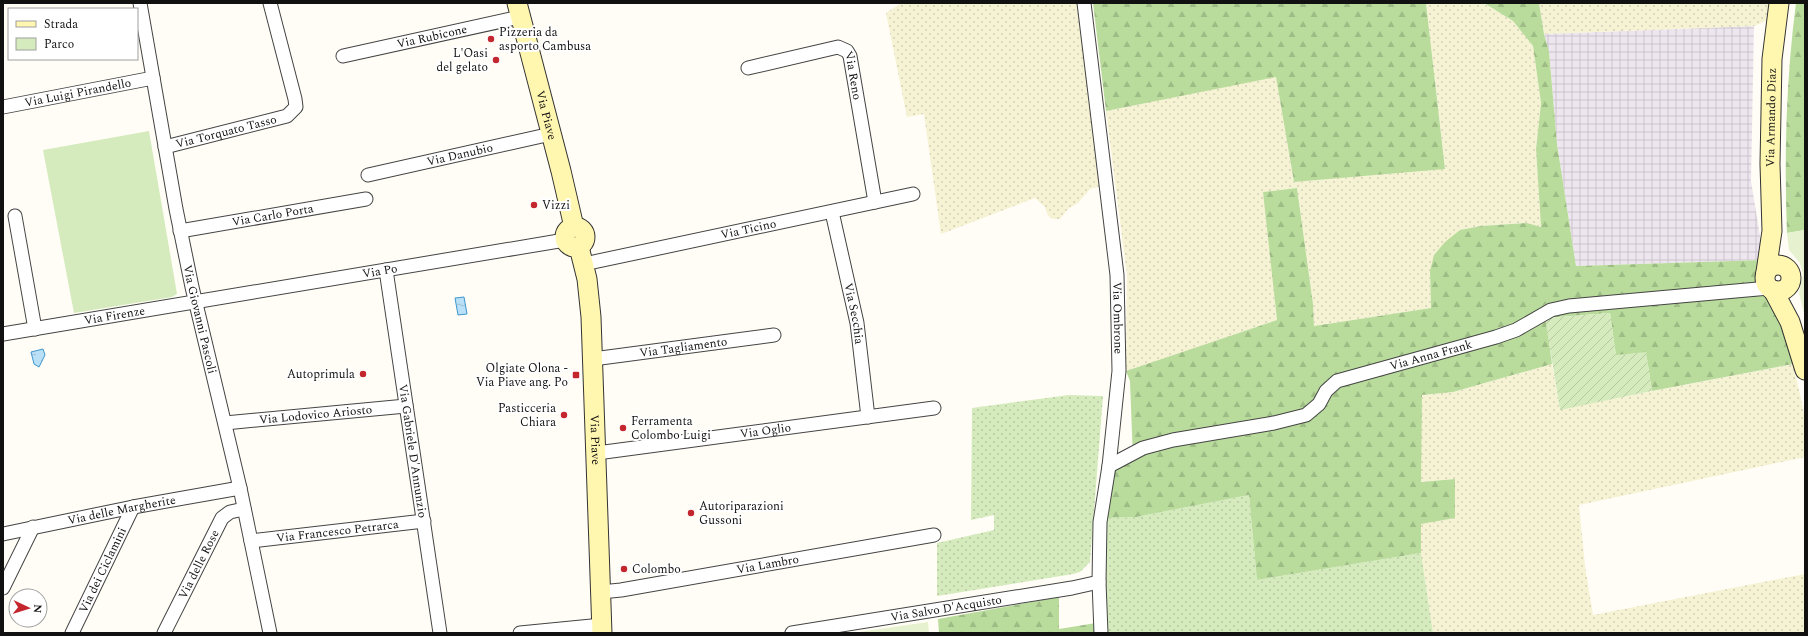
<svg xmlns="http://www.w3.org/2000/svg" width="1808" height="636" font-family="Spectral,serif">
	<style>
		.industrial { fill: url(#industrial-grid) }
		.farmland { fill: url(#farmland-dots) }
		.grass { fill: url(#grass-dots) }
		.forest { fill: url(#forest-firs) }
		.park { fill: #d5ebbd }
		.garden { fill: url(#garden-furrows) }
		.pitch { fill: #e6f2cf }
		.water { fill: url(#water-ripples); stroke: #3f96cf }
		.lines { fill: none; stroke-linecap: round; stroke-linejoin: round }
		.street-casing { stroke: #444; stroke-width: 15 }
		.secondary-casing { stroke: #333; stroke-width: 21 }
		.street { stroke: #fff; stroke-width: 13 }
		.secondary { stroke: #fff6b0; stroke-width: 19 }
		.poi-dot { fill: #c4262e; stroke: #fff; stroke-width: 1.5 }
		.labels { text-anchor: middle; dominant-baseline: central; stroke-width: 4; stroke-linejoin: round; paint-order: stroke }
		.poi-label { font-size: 12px; fill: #111; stroke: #fff; text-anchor: start }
		.street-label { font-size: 12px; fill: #111; stroke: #fff }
	</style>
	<defs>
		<pattern id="industrial-grid" width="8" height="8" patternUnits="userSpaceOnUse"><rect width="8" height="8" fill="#eee6ef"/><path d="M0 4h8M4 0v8" fill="none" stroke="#cbc4cc"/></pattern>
		<pattern id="farmland-dots" width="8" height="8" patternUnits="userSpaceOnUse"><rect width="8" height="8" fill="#f6f3d4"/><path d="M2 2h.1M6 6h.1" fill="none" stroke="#d2cfb5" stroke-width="1.8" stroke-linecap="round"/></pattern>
		<pattern id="grass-dots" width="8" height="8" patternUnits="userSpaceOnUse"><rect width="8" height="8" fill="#d5ebbd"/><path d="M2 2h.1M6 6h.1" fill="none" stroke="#b6c8a1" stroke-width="1.8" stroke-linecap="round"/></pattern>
		<pattern id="forest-firs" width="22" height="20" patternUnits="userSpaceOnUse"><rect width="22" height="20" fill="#b9dc9c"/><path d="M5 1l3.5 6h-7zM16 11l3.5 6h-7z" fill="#9ebc85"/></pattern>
		<pattern id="garden-furrows" width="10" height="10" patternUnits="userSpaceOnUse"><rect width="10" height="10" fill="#d5ebbd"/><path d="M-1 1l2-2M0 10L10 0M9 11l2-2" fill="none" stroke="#b6c8a1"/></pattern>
		<pattern id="water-ripples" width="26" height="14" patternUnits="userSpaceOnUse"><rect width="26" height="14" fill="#b9e0f7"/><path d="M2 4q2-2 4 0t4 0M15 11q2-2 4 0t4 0" fill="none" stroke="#9ebfd3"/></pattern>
	</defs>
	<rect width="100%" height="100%" fill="#fffdf5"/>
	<path class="industrial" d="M1754 26 1751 181 1764 260 1576 266 1557 144 1549 51 1544 34Z"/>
	<g class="farmland">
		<path d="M901 3H1078L1102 186 1090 189 1078 203 1068 209 1060 219H1053L1048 216 1045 207 1035 198 941 234 924 114 907 117 886 13Z"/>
		<path d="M1426 3H1484L1513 21 1533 46 1541 103 1536 149 1541 227 1527 223 1481 226 1460 230 1430 271 1431 308 1314 326 1313 304 1297 188 1264 192 1277 320 1126 371 1127 275 1106 111 1276 76 1294 182 1445 168Z"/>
		<path d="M1539 3H1770L1768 20 1754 26 1544 34Z"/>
		<path d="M1552 364 1560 409 1793 364 1805 417V457L1579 505 1585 566 1593 615 1805 574V633H1433L1421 553V524L1455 479 1421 482V395L1453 392Z"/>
	</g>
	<g class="grass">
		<path d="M1069 395 1103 396 1090 562 1080 572 1073 574 937 596V543L994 530V515L971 520 972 408Z"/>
		<path d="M1249 495 1257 580 1421 553 1433 633H1106L1105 581 1107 518 1136 517Z"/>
	</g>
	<g class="forest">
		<path d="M1093 3H1426L1445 169 1294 182 1276 77 1106 111Z"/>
		<path d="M1484 3H1539L1544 34 1549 51 1557 144 1576 266 1764 260C1752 276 1753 286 1771 297L1793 364 1652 391 1646 353 1616 356 1610 313 1546 318 1552 364 1453 392 1422 395 1421 482 1455 479V518L1421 524V553L1257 580 1249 495 1136 517 1107 518 1115 471 1133 460 1130 381 1126 371 1277 320 1263 192 1297 188 1313 304 1314 326 1431 308 1430 271 1434 255 1445 242 1460 230 1481 226 1527 223 1541 227 1536 149 1541 103 1533 46 1513 21Z"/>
		<path d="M1796 3H1805V230L1787 233C1784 156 1786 79 1796 3Z"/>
		<path d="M1059 597V629L1096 623V633H939L938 619Z"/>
	</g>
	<path class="park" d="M149 131 177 294 172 297 74 313 43 150Z"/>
	<path class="garden" d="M1610 313 1616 355 1646 352 1652 391 1560 410 1545 318Z"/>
	<g class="pitch">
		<path d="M1805 230V317L1799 293 1803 274 1800 263 1789 250 1787 233Z"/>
		<path d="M928 622 929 633H859V632Z"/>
	</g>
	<g class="water">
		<path d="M464 297 467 314 458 315 455 298Z"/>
		<path d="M43 349 45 355 39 367 34 364 31 352Z"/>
	</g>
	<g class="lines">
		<defs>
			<g id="street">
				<path id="s1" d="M140 3 176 209 192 287 240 488 270 633"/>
				<path id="s2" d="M1084 3 1117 275 1119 371 1109 466 1100 522 1099 582 1101 633"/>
				<path id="s3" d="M343 56 520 17"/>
				<path id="s4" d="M748 68 838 47 847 51 850 56 875 202"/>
				<path id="s5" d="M3 107 153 78"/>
				<path id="s6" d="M165 147 287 116 296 107 295 99 270 3"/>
				<path id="s7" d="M368 175 551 134"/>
				<path id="s8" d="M832 212 857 323 868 417"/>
				<path d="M15 216 35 329"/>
				<path id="s9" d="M180 231 366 199"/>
				<path id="s10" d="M584 264 913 194"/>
				<path id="s11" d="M386 270 440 633"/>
				<path id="s12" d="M3 334 565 240"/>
				<path id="s13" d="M593 359 774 335"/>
				<path id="s14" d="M225 423 406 406"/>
				<path id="s15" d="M597 453 934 408"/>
				<path id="s16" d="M1109 466 1143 448 1173 440 1274 423 1306 415 1319 404 1326 391 1337 381 1496 337 1516 330 1551 310 1569 306 1769 288"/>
				<path id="s17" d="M3 534 133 507 240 488"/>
				<path id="s18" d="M251 541 424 521"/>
				<path d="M3 588 33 527"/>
				<path id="s19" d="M601 592 621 590 934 535"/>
				<path id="s20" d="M72 633 133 507"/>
				<path id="s21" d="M164 633 222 518 230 512 244 509"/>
				<path d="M520 633 602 625"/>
				<path id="s22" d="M792 633 1072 588 1099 582"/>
			</g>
			<g id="secondary">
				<path id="s23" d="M517 3 561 171 574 227"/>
				<circle cx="575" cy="237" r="10"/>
				<path id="s24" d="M579 247 587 279 591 317 602 633"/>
				<circle cx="1778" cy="278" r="13"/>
				<path id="s25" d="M1766 272 1772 231 1770 164 1772 59 1779 3"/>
				<path d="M1773 290 1790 322 1805 370"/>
			</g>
		</defs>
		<use href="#street" class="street-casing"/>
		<use href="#secondary" class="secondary-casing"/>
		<use href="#street" class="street"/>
		<use href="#secondary" class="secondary"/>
	</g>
	<g class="poi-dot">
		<circle cx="491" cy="39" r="4"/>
		<circle cx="496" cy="60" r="4"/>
		<circle cx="534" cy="205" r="4"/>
		<circle cx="363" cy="374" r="4"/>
		<rect x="572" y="371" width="8" height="8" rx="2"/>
		<circle cx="564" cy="415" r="4"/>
		<circle cx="623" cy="428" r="4"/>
		<circle cx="691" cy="513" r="4"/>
		<circle cx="624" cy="569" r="4"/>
	</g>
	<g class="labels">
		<g class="poi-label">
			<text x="499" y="32">Pizzeria da<tspan x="499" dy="14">asporto Cambusa</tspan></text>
			<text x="488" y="53" text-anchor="end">L'Oasi<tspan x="488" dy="14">del gelato</tspan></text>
			<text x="542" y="205">Vizzi</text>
			<text x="568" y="368" text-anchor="end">Olgiate Olona -<tspan x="568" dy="14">Via Piave ang. Po</tspan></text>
			<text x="355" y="374" text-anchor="end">Autoprimula</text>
			<text x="556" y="408" text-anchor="end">Pasticceria<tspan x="556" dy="14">Chiara</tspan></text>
			<text x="631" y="421">Ferramenta<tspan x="631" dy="14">Colombo Luigi</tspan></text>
			<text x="699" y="506">Autoriparazioni<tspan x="699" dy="14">Gussoni</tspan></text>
			<text x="632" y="569">Colombo</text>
		</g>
		<g class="street-label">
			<text stroke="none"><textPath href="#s3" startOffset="91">Via Rubicone</textPath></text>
			<text stroke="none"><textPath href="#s4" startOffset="128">Via Reno</textPath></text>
			<text stroke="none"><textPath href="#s5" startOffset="76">Via Luigi Pirandello</textPath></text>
			<text stroke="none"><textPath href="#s23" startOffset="116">Via Piave</textPath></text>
			<text stroke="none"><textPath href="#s25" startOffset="155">Via Armando Diaz</textPath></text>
			<text stroke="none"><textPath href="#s6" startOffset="63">Via Torquato Tasso</textPath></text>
			<text stroke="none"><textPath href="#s7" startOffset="94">Via Danubio</textPath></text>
			<text stroke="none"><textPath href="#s9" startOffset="94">Via Carlo Porta</textPath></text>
			<text stroke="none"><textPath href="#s10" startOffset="168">Via Ticino</textPath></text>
			<text stroke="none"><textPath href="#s12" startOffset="382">Via Po</textPath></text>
			<text stroke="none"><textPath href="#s8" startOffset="104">Via Secchia</textPath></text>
			<text stroke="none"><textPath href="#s12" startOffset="113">Via Firenze</textPath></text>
			<text stroke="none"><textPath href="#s2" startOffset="317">Via Ombrone</textPath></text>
			<text stroke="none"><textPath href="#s1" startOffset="322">Via Giovanni Pascoli</textPath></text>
			<text stroke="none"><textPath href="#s13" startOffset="91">Via Tagliamento</textPath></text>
			<text stroke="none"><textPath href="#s16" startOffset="349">Via Anna Frank</textPath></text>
			<text stroke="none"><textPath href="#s14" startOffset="91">Via Lodovico Ariosto</textPath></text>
			<text stroke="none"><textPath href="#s15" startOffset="170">Via Oglio</textPath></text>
			<text stroke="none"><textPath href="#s24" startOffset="194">Via Piave</textPath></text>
			<text stroke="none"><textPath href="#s11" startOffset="183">Via Gabriele D'Annunzio</textPath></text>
			<text stroke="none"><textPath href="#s17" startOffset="121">Via delle Margherite</textPath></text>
			<text stroke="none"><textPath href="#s18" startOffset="87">Via Francesco Petrarca</textPath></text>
			<text stroke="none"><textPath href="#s21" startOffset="77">Via delle Rose</textPath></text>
			<text stroke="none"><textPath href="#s19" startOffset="169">Via Lambro</textPath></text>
			<text stroke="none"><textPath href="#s20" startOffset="70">Via dei Ciclamini</textPath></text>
			<text stroke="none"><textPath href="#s22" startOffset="156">Via Salvo D'Acquisto</textPath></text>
		</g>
	</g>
	<rect width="1808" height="636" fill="none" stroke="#111111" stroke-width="8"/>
	<rect x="8" y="8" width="130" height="52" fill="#ffffff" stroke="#a0a0a0"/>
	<rect x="16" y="21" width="20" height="6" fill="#fff6b0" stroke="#a0a0a0"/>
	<text x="44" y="28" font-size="12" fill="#111111">Strada</text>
	<rect x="16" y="38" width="20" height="12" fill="#d5ebbd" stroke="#a0a0a0"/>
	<text x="44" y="48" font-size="12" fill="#111111">Parco</text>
	<g transform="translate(28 608) rotate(94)"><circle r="19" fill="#ffffff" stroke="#a0a0a0"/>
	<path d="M0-3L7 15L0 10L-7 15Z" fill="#c4262e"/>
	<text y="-6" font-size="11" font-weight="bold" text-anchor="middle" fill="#111111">N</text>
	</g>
</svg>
